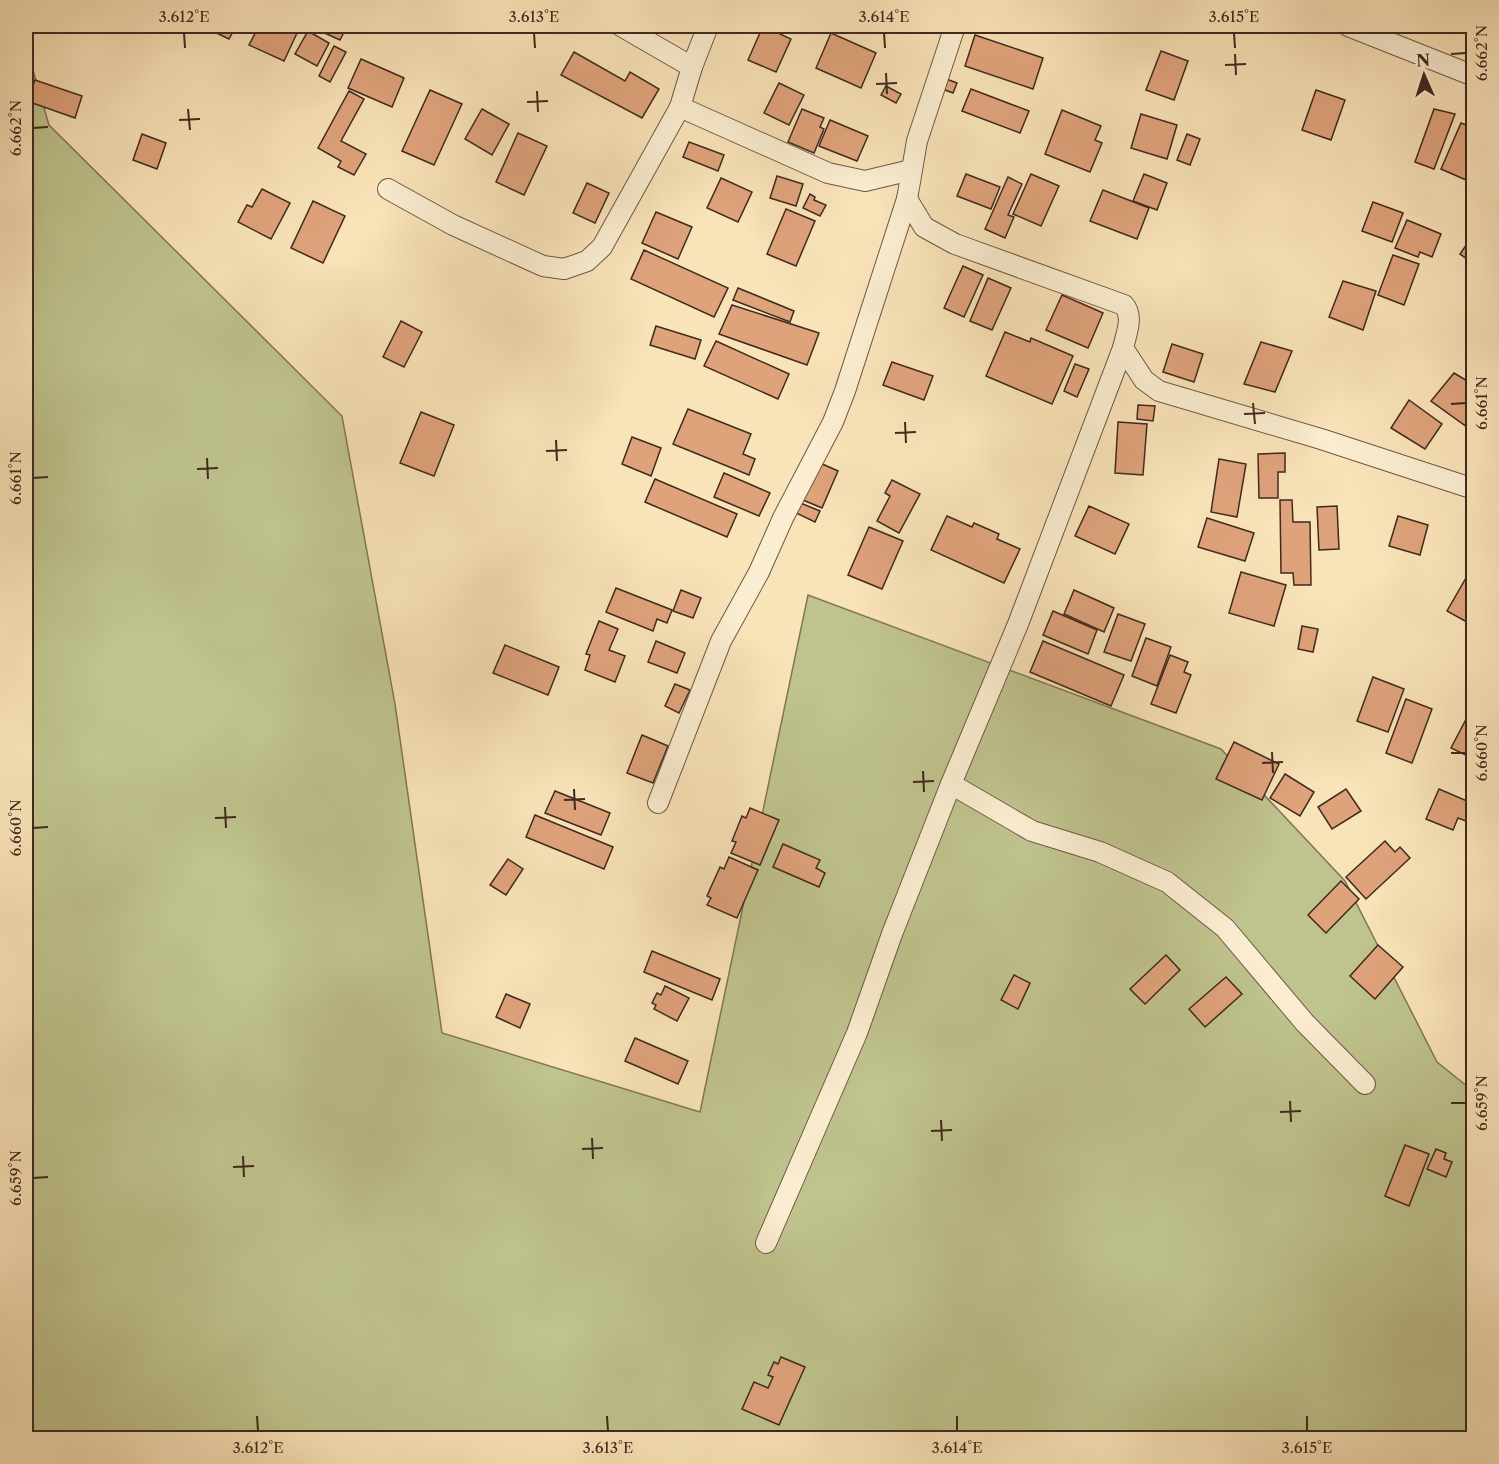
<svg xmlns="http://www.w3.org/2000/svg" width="1499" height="1464" font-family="'Libre Caslon Text',serif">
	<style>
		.green { fill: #bfc38d; stroke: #807656; stroke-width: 1.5 }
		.building { fill: #dfa37c; stroke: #40291e; stroke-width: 1.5 }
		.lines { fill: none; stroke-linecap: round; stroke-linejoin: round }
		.street-casing { stroke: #6e5844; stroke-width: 22 }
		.street { stroke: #fbedd1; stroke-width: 20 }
		.ticks { fill: none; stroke: #40291e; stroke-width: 2 }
		.neatline { fill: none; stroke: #40291e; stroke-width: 2 }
		.ticks-label { font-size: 15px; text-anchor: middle; fill: #40291e }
	</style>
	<rect width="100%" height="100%" fill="#f9e3b8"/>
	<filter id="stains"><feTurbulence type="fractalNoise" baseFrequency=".00333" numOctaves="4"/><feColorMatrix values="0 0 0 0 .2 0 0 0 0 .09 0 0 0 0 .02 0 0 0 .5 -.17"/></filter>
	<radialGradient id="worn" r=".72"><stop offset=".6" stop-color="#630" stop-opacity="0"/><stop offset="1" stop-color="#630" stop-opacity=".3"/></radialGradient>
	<path class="green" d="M26 46 49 125 342 416 395 704 442 1033 700 1112 808 595 1221 749 1345 881 1437 1062 1473 1091V1438H26Z"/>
	<g class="building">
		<path d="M202 26H236L229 39Z"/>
		<path d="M259 26H286L298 31 284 61 249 45Z"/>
		<path d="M309 26H347L340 40Z"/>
		<path d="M763 26 791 39 776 72 748 60Z"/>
		<path d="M308 31 329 43 317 66 295 54Z"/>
		<path d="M831 33 876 53 861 88 816 68Z"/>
		<path d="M975 35 1043 58 1033 89 965 66Z"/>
		<path d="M334 46 346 52 330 82 319 76Z"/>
		<path d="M1161 51 1188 61 1174 100 1146 90Z"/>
		<path d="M574 52 625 81 630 72 659 89 642 118 561 75Z"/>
		<path d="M361 59 404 78 392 107 348 88Z"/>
		<path d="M941 77 957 83 953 93 937 87Z"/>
		<path d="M35 80 82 96 75 118 27 101Z"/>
		<path d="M779 83 804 95 789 125 764 113Z"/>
		<path d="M886 86 901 94 896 103 881 95Z"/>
		<path d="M971 89 1029 111 1020 133 962 111Z"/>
		<path d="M430 90 462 104 434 165 402 151Z"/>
		<path d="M1316 90 1345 100 1331 140 1302 130Z"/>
		<path d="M349 91 364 99 341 141 366 154 354 175 338 167 341 161 318 148Z"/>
		<path d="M482 109 509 124 492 155 465 139Z"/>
		<path d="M802 109 824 118 820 127 824 129 814 153 788 142Z"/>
		<path d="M1434 109 1455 114 1434 169 1415 162Z"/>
		<path d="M1062 110 1101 126 1095 140 1102 143 1090 172 1045 154Z"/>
		<path d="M1141 114 1177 125 1167 159 1131 148Z"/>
		<path d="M830 120 868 136 857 161 819 146Z"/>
		<path d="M1461 123 1474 128 1473 183 1441 169Z"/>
		<path d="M518 133 547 146 524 195 496 182Z"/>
		<path d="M142 134 166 143 157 169 133 160Z"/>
		<path d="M1187 134 1200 139 1190 165 1177 160Z"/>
		<path d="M689 142 724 155 718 171 683 157Z"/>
		<path d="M966 174 1000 187 991 209 957 196Z"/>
		<path d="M1031 174 1059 186 1041 226 1013 214Z"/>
		<path d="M1144 174 1167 183 1157 210 1133 201Z"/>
		<path d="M777 176 803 184 796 206 770 198Z"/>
		<path d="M1008 177 1022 184 1008 215 1014 217 1005 238 985 229Z"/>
		<path d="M721 178 752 192 738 222 707 208Z"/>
		<path d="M587 183 609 193 595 223 573 213Z"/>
		<path d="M262 189 290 203 271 239 238 222 247 205 252 207Z"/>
		<path d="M1103 190 1149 208 1137 239 1090 221Z"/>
		<path d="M810 194 815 197 814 200 826 205 820 216 803 208Z"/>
		<path d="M313 201 345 216 323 263 291 248Z"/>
		<path d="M1373 202 1403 213 1392 242 1362 231Z"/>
		<path d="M786 209 815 221 796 266 767 254Z"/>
		<path d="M656 212 692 227 678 259 642 243Z"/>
		<path d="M1407 220 1441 234 1432 257 1420 252 1418 257 1395 248Z"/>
		<path d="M1473 235H1474V264L1460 254Z"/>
		<path d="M644 250 728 288 714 317 631 279Z"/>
		<path d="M1393 255 1419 264 1404 305 1378 295Z"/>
		<path d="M963 266 983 275 964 317 944 308Z"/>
		<path d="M988 278 1011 288 992 330 970 321Z"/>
		<path d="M1343 281 1376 291 1363 330 1329 317Z"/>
		<path d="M738 288 794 311 790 322 733 300Z"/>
		<path d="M1062 295 1103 313 1088 348 1046 330Z"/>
		<path d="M732 305 819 333 807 365 719 334Z"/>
		<path d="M401 321 422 332 404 367 383 357Z"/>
		<path d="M656 326 701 340 695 359 650 345Z"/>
		<path d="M1005 332 1030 342 1031 338 1073 356 1052 404 986 376Z"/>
		<path d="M716 341 789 374 778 399 704 366Z"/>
		<path d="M1261 342 1292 351 1275 392 1244 384Z"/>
		<path d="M1172 344 1203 354 1194 382 1163 372Z"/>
		<path d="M892 362 933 376 924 400 883 385Z"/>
		<path d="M1075 364 1089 369 1077 397 1064 391Z"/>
		<path d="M1454 373 1474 385V432L1431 401Z"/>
		<path d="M1409 400 1442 424 1425 449 1391 428Z"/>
		<path d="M1138 405 1155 406 1153 421 1137 419Z"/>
		<path d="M688 409 751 434 743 454 755 459 749 475 673 444Z"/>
		<path d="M421 412 454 425 434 476 400 463Z"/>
		<path d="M1118 422 1147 424 1143 475 1115 473Z"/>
		<path d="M632 437 661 448 651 476 622 464Z"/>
		<path d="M1285 453V472H1278V498H1259L1258 454Z"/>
		<path d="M1219 459 1246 464 1237 517 1211 512Z"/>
		<path d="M820 463 838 471 822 508 803 500Z"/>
		<path d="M724 473 770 493 759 516 714 497Z"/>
		<path d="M655 479 737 514 727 537 645 502Z"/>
		<path d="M892 480 920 494 899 533 877 521 890 496 885 493Z"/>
		<path d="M1280 500H1292L1293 522H1310L1311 585H1294L1293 573H1281Z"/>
		<path d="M798 502 820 511 815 522 794 512Z"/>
		<path d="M1089 506 1129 524 1115 554 1075 536Z"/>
		<path d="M1337 506 1339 549 1319 550 1317 507Z"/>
		<path d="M947 516 972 527 974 523 999 534 997 539 1020 549 1004 583 931 550Z"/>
		<path d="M1398 516 1428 525 1420 555 1389 546Z"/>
		<path d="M1207 518 1254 533 1245 561 1198 547Z"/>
		<path d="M869 527 903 541 882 589 848 575Z"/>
		<path d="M1474 564V626L1447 611Z"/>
		<path d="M1241 572 1286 585 1274 626 1229 613Z"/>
		<path d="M616 588 672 610 667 623 657 619 653 631 606 612Z"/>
		<path d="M681 590 701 598 693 618 673 611Z"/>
		<path d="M1074 590 1114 608 1104 632 1064 614Z"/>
		<path d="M1053 611 1097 630 1088 654 1043 635Z"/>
		<path d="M1118 614 1145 624 1131 661 1104 652Z"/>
		<path d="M599 621 618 629 609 650 625 656 615 682 585 670 590 655 586 654Z"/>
		<path d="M1302 626 1318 629 1313 652 1298 649Z"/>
		<path d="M1146 638 1171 647 1157 686 1132 676Z"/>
		<path d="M656 641 685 653 677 673 648 662Z"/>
		<path d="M1043 641 1124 675 1111 706 1030 672Z"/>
		<path d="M505 645 559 667 548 695 493 673Z"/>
		<path d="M1170 655 1188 662 1184 672 1191 675 1176 713 1151 704Z"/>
		<path d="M1373 677 1404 689 1388 732 1357 721Z"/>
		<path d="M675 684 690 690 679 713 665 706Z"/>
		<path d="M1406 699 1432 709 1412 763 1386 753Z"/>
		<path d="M1474 704V759L1451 748Z"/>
		<path d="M642 735 668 746 653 783 627 773Z"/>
		<path d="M1234 742 1279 764 1262 800 1216 779Z"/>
		<path d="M1285 774 1314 792 1300 816 1270 798Z"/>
		<path d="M1346 789 1361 811 1332 829 1318 807Z"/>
		<path d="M1439 789 1474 804V824L1458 818 1453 830 1426 819Z"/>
		<path d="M555 791 610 813 601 835 545 813Z"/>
		<path d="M750 808 779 820 760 865 731 853 736 842 732 841 742 816 746 818Z"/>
		<path d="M535 815 613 847 604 869 526 837Z"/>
		<path d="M1385 841 1395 852 1400 847 1410 858 1366 899 1346 877Z"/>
		<path d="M783 844 820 860 816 868 825 873 819 887 773 867Z"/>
		<path d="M729 857 758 870 737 918 707 905 711 898 707 896 720 867 724 869Z"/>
		<path d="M508 859 523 869 506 895 490 885Z"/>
		<path d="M1341 881 1359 899 1326 933 1308 915Z"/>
		<path d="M1378 945 1403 967 1375 999 1350 976Z"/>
		<path d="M652 951 720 979 712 1000 644 972Z"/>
		<path d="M1166 955 1180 970 1145 1004 1130 989Z"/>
		<path d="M1014 975 1030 983 1018 1009 1001 1000Z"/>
		<path d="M1226 977 1242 994 1205 1027 1189 1009Z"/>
		<path d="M665 986 689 998 677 1021 654 1009 656 1005 652 1003 657 993 661 995Z"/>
		<path d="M506 994 530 1004 520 1028 496 1017Z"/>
		<path d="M635 1038 688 1061 678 1084 625 1061Z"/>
		<path d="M1405 1145 1429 1154 1409 1206 1385 1196Z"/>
		<path d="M1436 1149 1446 1153 1444 1159 1452 1162 1446 1177 1427 1169Z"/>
		<path d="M781 1357 805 1367 779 1425 742 1409 754 1382 768 1388 773 1377 768 1375 774 1362 778 1364Z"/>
	</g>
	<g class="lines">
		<defs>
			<g id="street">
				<path d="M621 26 692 67"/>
				<path d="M1348 26 1474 76"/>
				<path d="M680 107 692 67 708 26"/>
				<path d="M388 189 453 225 543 266 564 269 587 261 602 247 680 107 828 173 865 181 911 170"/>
				<path d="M907 199 924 227 955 244 1124 305C1134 317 1126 334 1123 348L1144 380 1159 391 1321 439 1474 489"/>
				<path d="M951 784 1032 831 1100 852 1167 882 1225 928 1305 1023 1365 1084"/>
				<path d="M658 803 721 641 759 572 783 518 833 422 845 391 907 199 917 141 955 26"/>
				<path d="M766 1243 857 1033 892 934 951 784 1018 624 1123 348"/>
			</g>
		</defs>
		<use href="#street" class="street-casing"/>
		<use href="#street" class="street"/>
	</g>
	<path class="ticks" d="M184 33 185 48M534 33 535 48M884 33 885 48M1234 33 1235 48M1235 54 1236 75M1451 54 1466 53M1225 65 1246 64M886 73 887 94M876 84 897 83M537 91 538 112M527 102 548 101M188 109 190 130M179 120 200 119M33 128 48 127M1253 403 1255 424M1451 404 1466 403M1244 414 1265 413M905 422 906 443M895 433 916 432M556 440 557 461M546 451 567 450M207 458 208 479M197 469 218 468M33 478 48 477M1272 752 1273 773M1451 753H1466M1262 763 1283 762M923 771 924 792M913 782 934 781M574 789 575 810M564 800 585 799M225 807 226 828M215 818 236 817M33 828 48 827M1290 1101 1291 1122M1451 1103H1466M1280 1112 1301 1111M941 1120 942 1141M931 1131 952 1130M592 1138 593 1159M582 1149 603 1148M243 1156 244 1177M233 1167 254 1166M33 1178 48 1177M257 1416 258 1431M607 1416 608 1431M957 1416V1431M1307 1416V1431"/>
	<rect width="1499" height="1464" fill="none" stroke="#f9e3b8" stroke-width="66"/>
	<g transform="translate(1424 75) rotate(357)" stroke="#fbedd1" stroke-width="4.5" paint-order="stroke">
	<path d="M0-4.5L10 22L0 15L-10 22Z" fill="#40291e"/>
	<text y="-9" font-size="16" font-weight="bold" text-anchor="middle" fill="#40291e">N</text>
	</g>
	<rect x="33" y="33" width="1433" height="1398" class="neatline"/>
	<g class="ticks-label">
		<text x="184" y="22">3.612°E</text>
		<text x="534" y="22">3.613°E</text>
		<text x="884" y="22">3.614°E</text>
		<text x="1234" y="22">3.615°E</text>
		<text transform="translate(1482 53) rotate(-90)" y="5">6.662°N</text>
		<text transform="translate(16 128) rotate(-90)" y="5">6.662°N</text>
		<text transform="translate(1482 403) rotate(-90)" y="5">6.661°N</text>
		<text transform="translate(16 478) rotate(-90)" y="5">6.661°N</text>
		<text transform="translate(1482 753) rotate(-90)" y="5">6.660°N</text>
		<text transform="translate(16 828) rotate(-90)" y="5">6.660°N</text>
		<text transform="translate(1482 1103) rotate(-90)" y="5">6.659°N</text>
		<text transform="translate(16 1178) rotate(-90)" y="5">6.659°N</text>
		<text x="258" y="1453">3.612°E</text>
		<text x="608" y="1453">3.613°E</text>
		<text x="957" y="1453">3.614°E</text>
		<text x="1307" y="1453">3.615°E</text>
	</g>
	<rect width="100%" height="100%" filter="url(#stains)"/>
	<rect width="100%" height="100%" fill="url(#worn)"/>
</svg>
